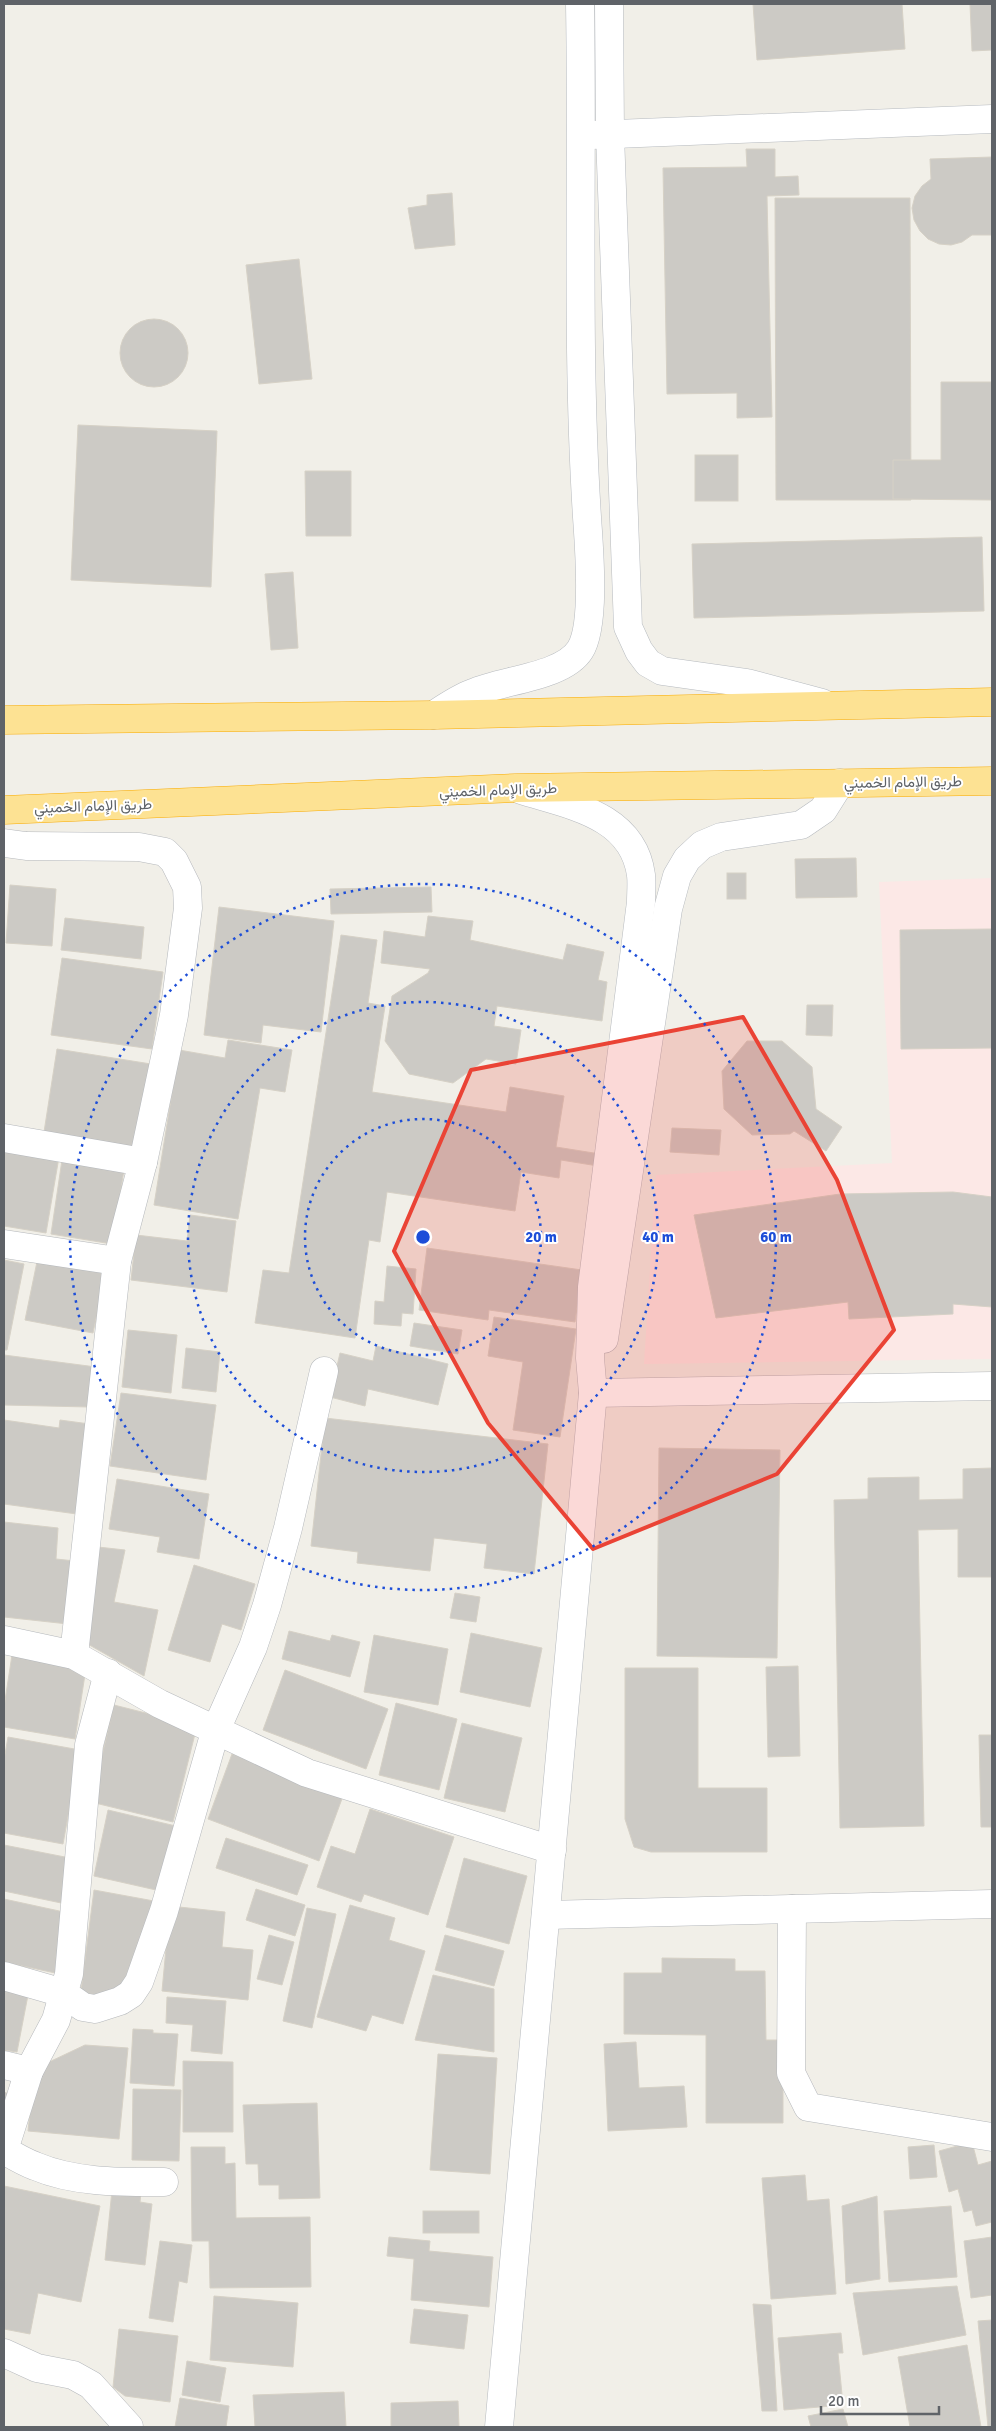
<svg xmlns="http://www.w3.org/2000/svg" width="996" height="2431" font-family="Signika,Vazirmatn,sans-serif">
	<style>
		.medical { fill: #fce8e6 }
		.building { fill: #cccac5; stroke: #d6d1c6 }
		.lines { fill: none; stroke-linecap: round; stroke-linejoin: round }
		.street-casing { stroke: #b5b8bc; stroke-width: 29 }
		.secondary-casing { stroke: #b6babf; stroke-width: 29 }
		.highway-casing { stroke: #f9ab00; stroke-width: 29 }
		.street { stroke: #fff; stroke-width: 28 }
		.secondary { stroke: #fff; stroke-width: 28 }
		.highway { stroke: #fde293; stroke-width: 28 }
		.marked { fill: #ea4335; fill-opacity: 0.2; stroke: #ea4335; stroke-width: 4; stroke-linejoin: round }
		.ring { fill: none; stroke: #1d4ed8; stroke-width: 2.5; stroke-dasharray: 2.5 5 }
		.labels { text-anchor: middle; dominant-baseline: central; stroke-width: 4; stroke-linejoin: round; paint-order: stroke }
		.street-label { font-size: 15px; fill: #5f6368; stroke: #fff }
		.centre { fill: #1d4ed8; stroke: #fff; stroke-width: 2.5 }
		.ring-label { font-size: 15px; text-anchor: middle; font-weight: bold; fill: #1d4ed8; stroke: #fff; stroke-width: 4; stroke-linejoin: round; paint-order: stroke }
	</style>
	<rect width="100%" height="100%" fill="#f1efe8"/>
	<path class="medical" d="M992 878V1359L644 1364 656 1175 892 1163 879 882Z"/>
	<g class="building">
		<path d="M753 4H902L905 49 757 60Z"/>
		<path d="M970 4H992V50L972 51Z"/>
		<path d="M746 149H775V177L798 176 799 195 767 196 772 417 737 418V393L667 394 663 168 747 167Z"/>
		<path d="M992 157V235H972L962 242 951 245 939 244 928 239 920 231 914 220 912 208 915 196 922 186 931 179 930 159Z"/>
		<path d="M452 193 455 245 415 249 408 208 427 205V195Z"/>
		<path d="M775 198H910L911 500H776Z"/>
		<path d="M299 259 312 379 259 384 246 265Z"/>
		<circle cx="154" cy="353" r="34"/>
		<path d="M941 382H992V500L893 499V460H941Z"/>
		<path d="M78 425 217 431 211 587 71 580Z"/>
		<rect x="695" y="455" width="43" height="46"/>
		<path d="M305 471H351V536H306Z"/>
		<path d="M982 537 984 611 694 618 692 544Z"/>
		<path d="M293 572 298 648 271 650 265 574Z"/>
		<path d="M856 858 857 897 796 898 795 859Z"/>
		<rect x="727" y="873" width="19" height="26"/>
		<path d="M10 885 56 889 52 946 6 943Z"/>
		<path d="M431 887 432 912 331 914 330 889Z"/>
		<path d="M219 907 334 921 321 1032 263 1025 261 1043 204 1035Z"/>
		<path d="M428 916 473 921 470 940 563 960 567 944 604 952 598 980 607 982 602 1021 497 1006 494 1026 521 1030 516 1064 486 1059 453 1083 409 1074 385 1041 392 996 428 973 430 969 381 963 384 931 425 937Z"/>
		<path d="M65 918 144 927 141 959 61 950Z"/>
		<path d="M992 929V1048L901 1049 900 930Z"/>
		<path d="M341 935 377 940 368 1003 385 1006 372 1092 506 1112 510 1087 564 1096 556 1147 600 1154 598 1166 561 1160 559 1178 521 1172 515 1211 387 1192 380 1242 369 1240 355 1338 255 1323 263 1270 289 1273Z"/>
		<path d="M62 958 163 972 152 1049 51 1035Z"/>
		<path d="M807 1005H833L832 1036 806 1035Z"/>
		<path d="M228 1040 292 1050 285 1092 260 1088 238 1219 154 1205 179 1050 225 1058Z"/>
		<path d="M747 1041H782L812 1067 816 1109 842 1127 826 1151 794 1131 790 1134 752 1135 724 1109 722 1071Z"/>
		<path d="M57 1049 151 1064 137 1147 44 1132Z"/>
		<path d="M672 1128 721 1130 719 1155 670 1152Z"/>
		<path d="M4 1147 59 1157 46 1233 4 1226Z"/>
		<path d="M62 1160 124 1170 112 1244 51 1234Z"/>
		<path d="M953 1192 992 1197V1307L953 1304V1314L849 1319 848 1302 716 1318 694 1215 840 1194Z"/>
		<path d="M190 1215 236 1221 227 1292 131 1280 136 1235 187 1241Z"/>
		<path d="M427 1248 582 1270 575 1322 489 1310 488 1320 419 1310Z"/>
		<path d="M39 1252 107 1267 93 1333 25 1320Z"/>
		<path d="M4 1260 24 1264 7 1350H4Z"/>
		<path d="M387 1266 416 1269 413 1314 402 1313 401 1326 374 1324 375 1301 384 1302Z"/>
		<path d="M494 1317 576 1329 560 1437 513 1430 523 1362 488 1356Z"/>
		<path d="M414 1323 462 1330 458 1354 410 1346Z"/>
		<path d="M128 1330 177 1335 171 1393 122 1387Z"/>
		<path d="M376 1346 448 1364 438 1405 368 1389 365 1406 330 1397 340 1353 373 1361Z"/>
		<path d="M186 1348 220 1352 216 1392 182 1388Z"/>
		<path d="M4 1355 96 1367 89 1407 4 1405Z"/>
		<path d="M121 1393 216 1405 206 1480 110 1466Z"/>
		<path d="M325 1418 548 1444 534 1574 484 1568 487 1544 434 1538 430 1571 357 1563 358 1552 311 1546Z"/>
		<path d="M4 1420 59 1428 60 1420 97 1425 84 1515 4 1504Z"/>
		<path d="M659 1448 780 1450 777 1658 657 1656Z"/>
		<path d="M992 1468V1577H958V1529L918 1530 924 1826 840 1828 834 1500 868 1499V1478L919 1477V1500L963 1499V1469Z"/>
		<path d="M117 1479 209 1494 199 1559 157 1552 160 1537 109 1529Z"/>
		<path d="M4 1522 58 1528 56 1559 75 1561 68 1624 4 1617Z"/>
		<path d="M98 1547 125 1550 114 1602 158 1610 144 1676 86 1643Z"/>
		<path d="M194 1565 255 1584 241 1630 222 1624 210 1662 168 1650Z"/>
		<path d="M455 1593 480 1597 476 1622 450 1618Z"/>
		<path d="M289 1631 330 1641 332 1635 360 1642 350 1677 282 1659Z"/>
		<path d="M471 1633 542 1648 530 1707 460 1692Z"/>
		<path d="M374 1635 448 1649 438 1705 364 1692Z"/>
		<path d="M12 1655 86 1668 75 1739 4 1727V1707Z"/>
		<path d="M798 1666 800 1756 768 1757 766 1667Z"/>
		<path d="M625 1668H698V1788H767V1852H651L634 1847 625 1819Z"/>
		<path d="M285 1670 388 1709 366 1769 263 1730Z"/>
		<path d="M396 1703 457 1719 439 1790 379 1775Z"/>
		<path d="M114 1705 197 1726 173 1822 91 1802Z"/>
		<path d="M462 1723 522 1738 505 1812 444 1798Z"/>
		<path d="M979 1735H992V1827H981Z"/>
		<path d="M8 1737 80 1750 63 1844 4 1833V1760Z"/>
		<path d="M232 1754 343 1796 319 1861 208 1819Z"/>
		<path d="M370 1809 454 1837 428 1915 364 1894 361 1902 317 1887 331 1846 355 1854Z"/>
		<path d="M108 1810 180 1827 165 1892 94 1876Z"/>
		<path d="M226 1838 308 1865 297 1895 216 1868Z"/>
		<path d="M4 1845 75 1859 66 1904 4 1891Z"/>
		<path d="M464 1858 527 1876 509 1944 446 1927Z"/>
		<path d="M256 1889 305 1905 295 1936 246 1920Z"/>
		<path d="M94 1890 154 1901 131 1986 102 1997 81 1991Z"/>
		<path d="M4 1899 73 1914 60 1974 4 1962Z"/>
		<path d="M350 1905 395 1918 389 1940 425 1951 403 2024 372 2015 366 2031 317 2017Z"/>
		<path d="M170 1906 225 1912 222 1947 253 1950 248 2000 162 1991Z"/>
		<path d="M307 1908 336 1914 312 2028 283 2021Z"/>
		<path d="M269 1935 294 1942 282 1985 257 1979Z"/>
		<path d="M445 1935 504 1951 494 1986 435 1970Z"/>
		<path d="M662 1958 735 1959V1971H765L766 2040H783V2123H706V2035L624 2034V1973H662Z"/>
		<path d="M433 1975 494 1989V2052L415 2040Z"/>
		<path d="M4 1985 29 1990 17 2052 4 2050Z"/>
		<path d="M167 1997 226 2001 222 2054 191 2051 193 2025 166 2023Z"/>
		<path d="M133 2029 153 2030V2033L178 2034 174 2086 130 2083Z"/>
		<path d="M636 2042 639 2088 684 2086 687 2127 608 2131 604 2044Z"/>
		<path d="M85 2045 128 2048 119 2139 28 2131 32 2093 47 2063Z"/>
		<path d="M438 2054 497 2058 490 2174 430 2170Z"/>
		<path d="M183 2061 233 2062V2132H183Z"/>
		<path d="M133 2089 181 2090 179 2161 132 2160Z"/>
		<path d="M4 2092 9 2094 4 2109Z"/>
		<path d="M317 2103 320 2198 279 2199V2185H259L258 2164H246L243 2105Z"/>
		<path d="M972 2142 978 2165 992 2161V2222L976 2226 972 2210 964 2212 958 2189 949 2192 939 2151Z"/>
		<path d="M934 2145 937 2177 910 2179 908 2147Z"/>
		<path d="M191 2147H225V2164L235 2163 236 2218 310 2217 311 2287 210 2288 209 2241H192Z"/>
		<path d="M805 2175 807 2201 829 2199 836 2294 771 2299 762 2178Z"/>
		<path d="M4 2186 100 2206 81 2302 38 2293 30 2334 4 2329Z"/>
		<path d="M112 2190 141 2193 140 2202 152 2204 145 2265 105 2260Z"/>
		<path d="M877 2196 880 2279 846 2284 842 2206Z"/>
		<path d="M951 2206 957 2277 889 2282 884 2211Z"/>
		<rect x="423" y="2211" width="56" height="22"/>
		<path d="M389 2237 430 2241 429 2251 493 2257 489 2307 411 2300 414 2259 387 2256Z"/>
		<path d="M992 2237V2295L971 2298 964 2241Z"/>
		<path d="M160 2241 192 2245 187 2283 179 2281 173 2322 149 2318Z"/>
		<path d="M957 2286 966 2335 863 2355 853 2293Z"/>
		<path d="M214 2296 298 2303 293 2367 210 2360Z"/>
		<path d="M753 2304 771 2305 777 2411H762Z"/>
		<path d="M414 2309 468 2315 464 2349 410 2343Z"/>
		<path d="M992 2320V2427H988L978 2321Z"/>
		<path d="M119 2329 178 2336 170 2402 125 2396 113 2387Z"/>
		<path d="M841 2333 843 2353H838L843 2405 784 2410 778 2338Z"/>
		<path d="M967 2345 981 2427H910L898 2357Z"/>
		<path d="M187 2361 226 2368 220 2402 182 2395Z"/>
		<path d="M344 2392 346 2427H255L253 2395Z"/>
		<path d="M180 2398 229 2406 226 2427H175Z"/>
		<path d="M458 2401 459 2427H391V2403Z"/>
		<path d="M843 2409 848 2427H811L808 2416Z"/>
	</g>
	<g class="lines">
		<defs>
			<g id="street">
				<path d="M4 843 26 846 139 847 165 852 174 861 187 887 188 908 174 1015 143 1162 117 1261 74 1655"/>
				<path d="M4 1138 143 1162"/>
				<path d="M4 1244 117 1261"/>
				<path d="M593 1393 992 1386"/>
				<path d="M4 1640 74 1655 160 1704 307 1773 552 1850"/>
				<path d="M108 1673 89 1745 69 1974 56 2020 29 2071 4 2150C14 2156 24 2162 35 2166 75 2183 122 2182 164 2182"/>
				<path d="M792 1909 791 2073 808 2107 992 2137"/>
				<path d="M546 1915 992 1904"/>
				<path d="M4 1976 63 1993 83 2007 95 2009 120 2001 131 1994 139 1982 164 1911 215 1732 253 1647 267 1605 288 1528 324 1371"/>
				<path d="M4 2065 29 2071"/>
				<path d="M4 2353 37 2368 73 2375 91 2385 129 2427"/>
			</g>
			<g id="secondary">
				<path d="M609 4 610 135 628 627 639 651 648 663 662 671 747 683 822 703"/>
				<path d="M591 135 992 119"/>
				<path d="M434 715C446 707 459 698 473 693 502 680 563 677 580 650 596 625 589 547 587 517 576 346 583 175 580 4"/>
				<path d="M604 1339 668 909 677 876 687 859 702 845 721 837 801 825 823 810 840 783"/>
				<path d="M499 2427 593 1393 590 1358 592 1287 641 902C641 893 642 883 641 875 633 814 568 805 521 790"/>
			</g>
			<g id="highway">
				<path d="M4 720 434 715 992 702"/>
				<path d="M4 810 516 788 992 781"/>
			</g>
		</defs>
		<use href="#street" class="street-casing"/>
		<use href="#secondary" class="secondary-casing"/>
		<use href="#highway" class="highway-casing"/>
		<use href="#street" class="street"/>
		<use href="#secondary" class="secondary"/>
		<use href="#highway" class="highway"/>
	</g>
	<path class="marked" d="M743 1017 837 1180 894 1330 777 1474 593 1549 488 1423 394 1251 471 1070Z"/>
	<g class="ring">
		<circle cx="423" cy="1237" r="118"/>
		<circle cx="423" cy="1237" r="235"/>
		<circle cx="423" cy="1237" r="353"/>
	</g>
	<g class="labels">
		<g class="street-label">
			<text transform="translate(903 782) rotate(-1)">طريق الإمام الخميني</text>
			<text transform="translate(498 790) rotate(-2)">طريق الإمام الخميني</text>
			<text transform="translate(93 806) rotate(-2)">طريق الإمام الخميني</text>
		</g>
	</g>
	<circle cx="423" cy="1237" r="8" class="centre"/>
	<g class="ring-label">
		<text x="541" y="1242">20 m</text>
		<text x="658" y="1242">40 m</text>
		<text x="776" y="1242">60 m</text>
	</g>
	<rect width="996" height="2431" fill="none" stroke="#5f6368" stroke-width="10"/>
	<path d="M821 2406v8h118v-8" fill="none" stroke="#5f6368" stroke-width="2.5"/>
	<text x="828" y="2406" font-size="15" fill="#5f6368" stroke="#ffffff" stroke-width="4" paint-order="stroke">20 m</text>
</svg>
